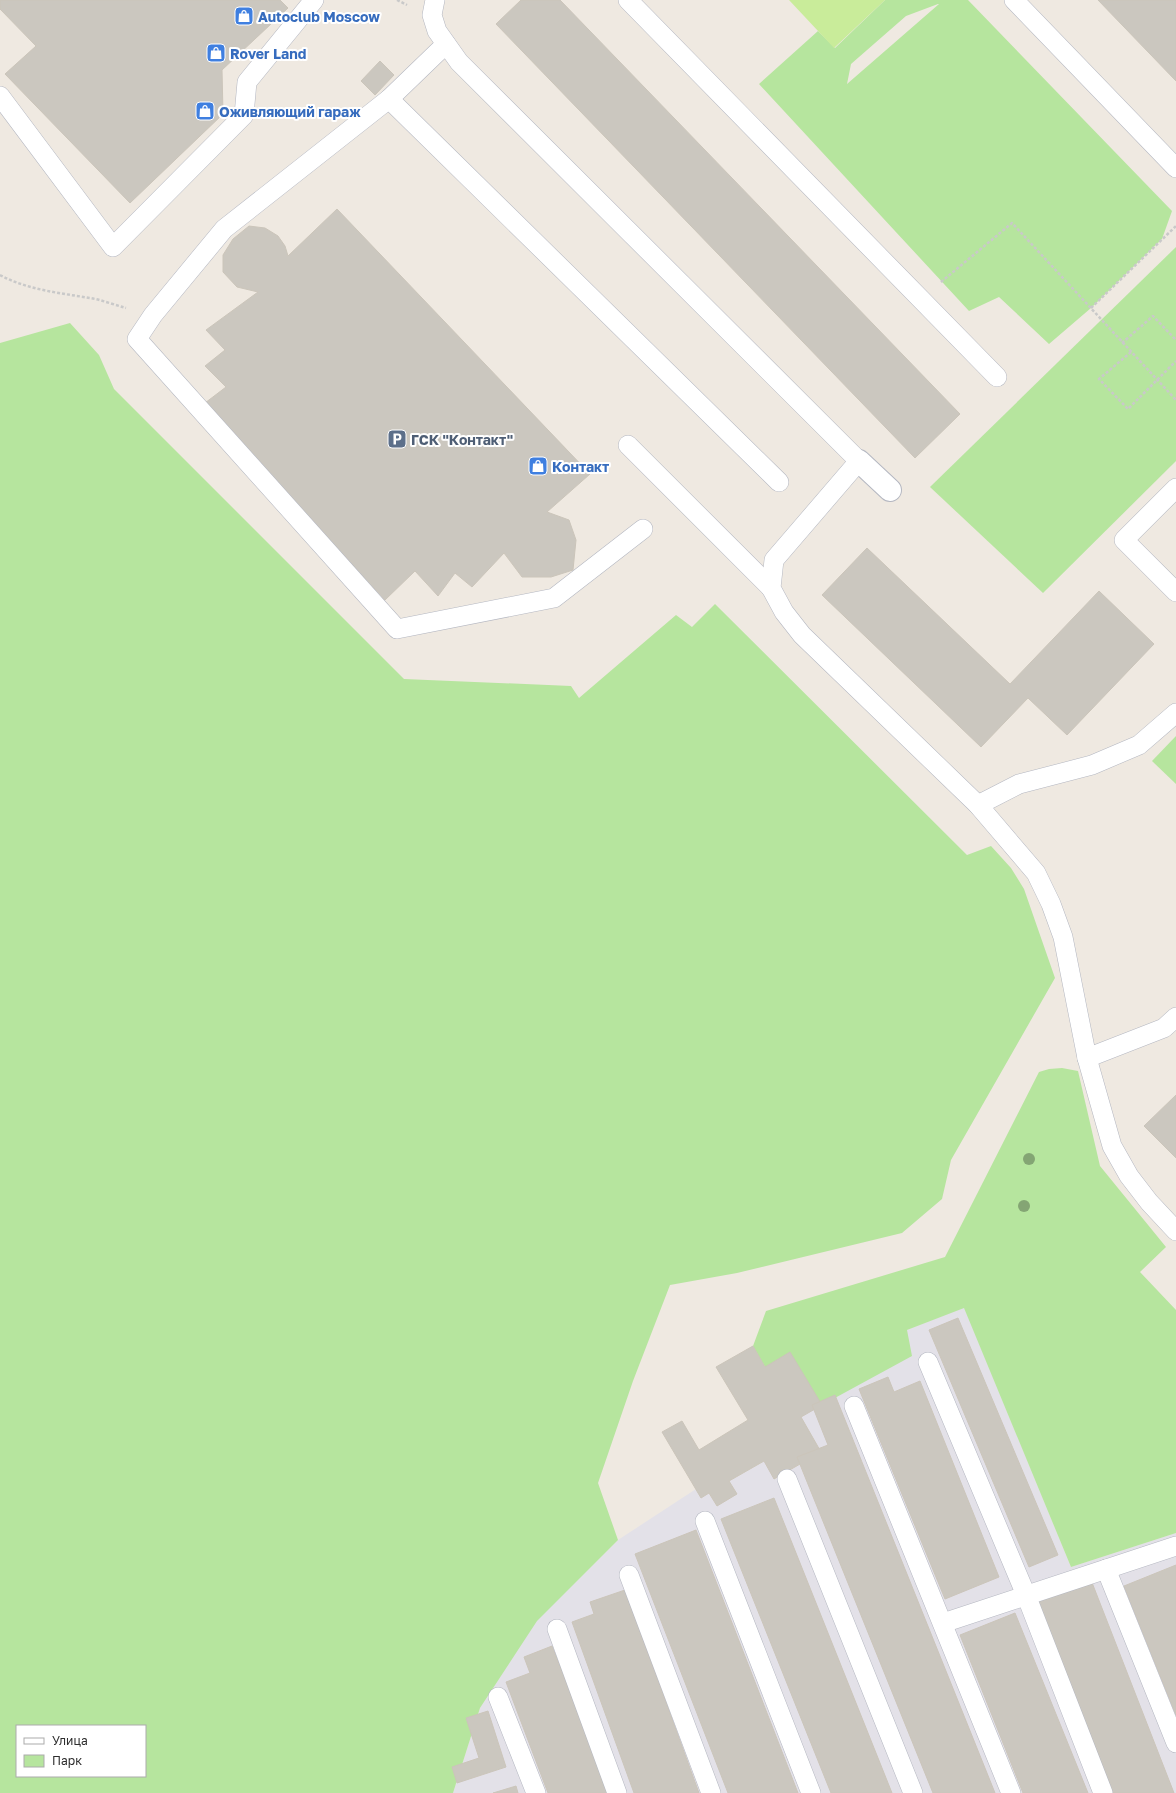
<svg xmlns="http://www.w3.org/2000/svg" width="1176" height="1793" font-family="'Golos Text',sans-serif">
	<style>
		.industrial { fill: #e3e1e8 }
		.green { fill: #b6e59e; fill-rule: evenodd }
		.pitch { fill: #c9ec9a }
		.building { fill: #cbc7bf; stroke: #cbc5ba }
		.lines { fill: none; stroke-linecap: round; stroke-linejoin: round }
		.lane-casing { stroke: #b4b7c1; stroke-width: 20 }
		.street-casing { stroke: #b4b7c1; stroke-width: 24 }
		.path { stroke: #c9c9c9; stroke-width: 2.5; stroke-dasharray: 3 2; stroke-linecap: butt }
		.lane { stroke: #fff; stroke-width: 19 }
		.street { stroke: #fff; stroke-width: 22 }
		.tree { fill: #84a574 }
		.labels { text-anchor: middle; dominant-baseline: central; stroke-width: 4; stroke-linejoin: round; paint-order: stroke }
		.shop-label { font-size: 14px; font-weight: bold; fill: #366cbe; stroke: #fff; text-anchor: start }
		.service-label { font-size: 14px; font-weight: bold; fill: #4e5e75; stroke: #fff; text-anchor: start }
	</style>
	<rect width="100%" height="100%" fill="#efe9e1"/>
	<path class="industrial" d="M964 1307 1071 1567 1176 1533V1793H453L480 1708 537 1620 618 1540 696 1489 701 1498 709 1493 717 1506 737 1494 729 1481 764 1461 775 1479 821 1452 801 1417 907 1330Z"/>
	<g class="green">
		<path d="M885 0H968L1172 211 1162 239 1091 308 1049 344 999 297 969 311 759 84 818 31 835 48ZM938 4H939L847 84 851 64 906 16Z"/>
		<path d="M1176 247V461L1043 593 930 487Z"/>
		<path d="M70 323 99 355 114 389 404 679 571 686 579 698 676 615 692 627 715 604 967 855 991 846 1011 868 1024 889 1055 978 951 1160 942 1199 902 1233 737 1273 670 1285 633 1381 598 1483 618 1540 537 1621 480 1708 453 1793H0V343ZM17 1726H145V1776H17Z"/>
		<path d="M1176 736V784L1152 761Z"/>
		<path d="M1062 1068 1078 1071 1100 1166 1166 1247 1140 1272 1176 1310V1533L1071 1567 964 1308 907 1330 912 1356 822 1405 765 1367 753 1346 766 1311 945 1257 1039 1072 1049 1069Z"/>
	</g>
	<path class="pitch" d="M789 0H885L834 48Z"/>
	<g class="building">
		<path d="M0 0H280L288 8 222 70 223 114 130 203 5 74 36 46 0 9Z"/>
		<path d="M521 0H560L960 414 915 458 496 24Z"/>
		<path d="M1098 0H1176V81Z"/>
		<path d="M380 61 394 75 375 95 361 81Z"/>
		<path d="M337 209 590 474 547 512 569 520 576 540 573 570 551 577H522L504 553 472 587 455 573 438 596 415 571 385 600 205 403 226 387 205 366 225 350 206 330 258 292 237 287 223 272V255L233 239 249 226 265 228 278 236 285 246 288 256Z"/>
		<path d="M867 548 1010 684 1099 591 1154 644 1067 735 1028 698 981 747 822 595Z"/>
		<path d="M1176 1095V1158L1144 1126Z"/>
		<path d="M958 1318 1058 1555 1029 1567 929 1330Z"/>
		<path d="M753 1346 765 1367 790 1352 822 1405 801 1417 821 1452 774 1479 764 1461 729 1481 737 1494 717 1506 709 1493 701 1498 662 1432 682 1421 699 1450 748 1420 716 1367Z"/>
		<path d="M888 1377 894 1392 920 1381 999 1577 945 1599 859 1389Z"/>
		<path d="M835 1395 995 1793H933L797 1457 828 1445 812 1405Z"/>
		<path d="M774 1498 892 1793H831L721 1519Z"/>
		<path d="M696 1530 798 1793H728L635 1554Z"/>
		<path d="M1176 1565V1715L1124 1586Z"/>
		<path d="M1091 1580 1174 1793H1113L1038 1601Z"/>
		<path d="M625 1590 699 1793H634L572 1622 594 1614 590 1602Z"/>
		<path d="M1015 1613 1088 1793H1023L960 1635Z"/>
		<path d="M552 1646 609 1793H548L506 1682 530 1673 524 1657Z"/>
		<path d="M488 1711 506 1767 457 1783 452 1767 479 1758 466 1718Z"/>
		<path d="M516 1786 518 1793H493Z"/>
	</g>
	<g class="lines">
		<defs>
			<g id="lane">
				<path d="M435 0 432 15 437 31 459 62 859 461 774 560 771 588 784 612 802 635 978 805 1036 873 1051 904 1063 937 1087 1058 1112 1146 1129 1176 1149 1202 1176 1231"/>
				<path d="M628 0 997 377"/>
				<path d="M1014 0 1176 168"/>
				<path d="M446 44 389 99 224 229 153 315 137 339 397 629 554 598 643 529"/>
				<path d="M0 96 113 247 244 115 247 82 314 0"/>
				<path d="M389 99 779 482"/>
				<path d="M628 445 771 588"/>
				<path d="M1176 488 1124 540 1176 592"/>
				<path d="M978 805 1019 784 1092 765 1139 745 1176 713"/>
				<path d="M1087 1058 1164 1028 1176 1017"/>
				<path d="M928 1362 1026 1595 1103 1793"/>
				<path d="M854 1406 1011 1793"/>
				<path d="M787 1479 913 1793"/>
				<path d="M705 1521 811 1793"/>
				<path d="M1106 1569 1176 1743"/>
				<path d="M629 1575 711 1793"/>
				<path d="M943 1623 1176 1546"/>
				<path d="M557 1629 617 1793"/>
				<path d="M498 1697 536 1793"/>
			</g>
			<path id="street" d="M859 461 890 490"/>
		</defs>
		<use href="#lane" class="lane-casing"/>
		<use href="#street" class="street-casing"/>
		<g class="path">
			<path d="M397 0 407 5"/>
			<path d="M0 275C28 290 60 293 90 298 102 300 115 305 126 308"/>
			<path d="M941 282 1012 223 1176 400"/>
			<path d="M1091 308 1176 226"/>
			<path d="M1122 343 1153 316 1176 340"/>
			<path d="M1131 352 1099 379 1128 409 1176 361"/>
		</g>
		<use href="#lane" class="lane"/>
		<use href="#street" class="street"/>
	</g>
	<g class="tree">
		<circle cx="1029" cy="1159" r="6"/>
		<circle cx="1024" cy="1206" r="6"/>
	</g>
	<defs>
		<symbol id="shop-square" viewBox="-11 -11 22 22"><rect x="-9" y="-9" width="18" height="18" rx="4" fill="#3f7fe0" stroke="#fff"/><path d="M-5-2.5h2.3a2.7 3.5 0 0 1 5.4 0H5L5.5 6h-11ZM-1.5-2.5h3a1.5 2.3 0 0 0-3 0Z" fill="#fff"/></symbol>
		<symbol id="parking-square" viewBox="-11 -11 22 22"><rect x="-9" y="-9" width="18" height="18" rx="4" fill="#5c6f8a" stroke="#fff"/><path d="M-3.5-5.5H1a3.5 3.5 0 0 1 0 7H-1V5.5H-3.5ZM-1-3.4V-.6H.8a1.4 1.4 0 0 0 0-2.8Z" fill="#fff"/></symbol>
	</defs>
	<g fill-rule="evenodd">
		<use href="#shop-square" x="233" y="5" width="22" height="22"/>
		<use href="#shop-square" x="205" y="42" width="22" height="22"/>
		<use href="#shop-square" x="194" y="100" width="22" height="22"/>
		<use href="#parking-square" x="386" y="428" width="22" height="22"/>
		<use href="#shop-square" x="527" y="455" width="22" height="22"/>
	</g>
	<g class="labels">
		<g class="shop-label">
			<text x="258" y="16">Autoclub Moscow</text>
			<text x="230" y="53">Rover Land</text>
			<text x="219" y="111">Оживляющий гараж</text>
			<text x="552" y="466">Контакт</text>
		</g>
		<g class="service-label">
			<text x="411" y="439">ГСК "Контакт"</text>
		</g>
	</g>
	<rect x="16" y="1725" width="130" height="52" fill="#ffffff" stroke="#ababab"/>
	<rect x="24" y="1738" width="20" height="6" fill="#ffffff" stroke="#ababab"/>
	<text x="52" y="1745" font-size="12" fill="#2e2e2e">Улица</text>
	<rect x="24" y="1755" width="20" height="12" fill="#b6e59e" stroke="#ababab"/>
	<text x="52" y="1765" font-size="12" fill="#2e2e2e">Парк</text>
</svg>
